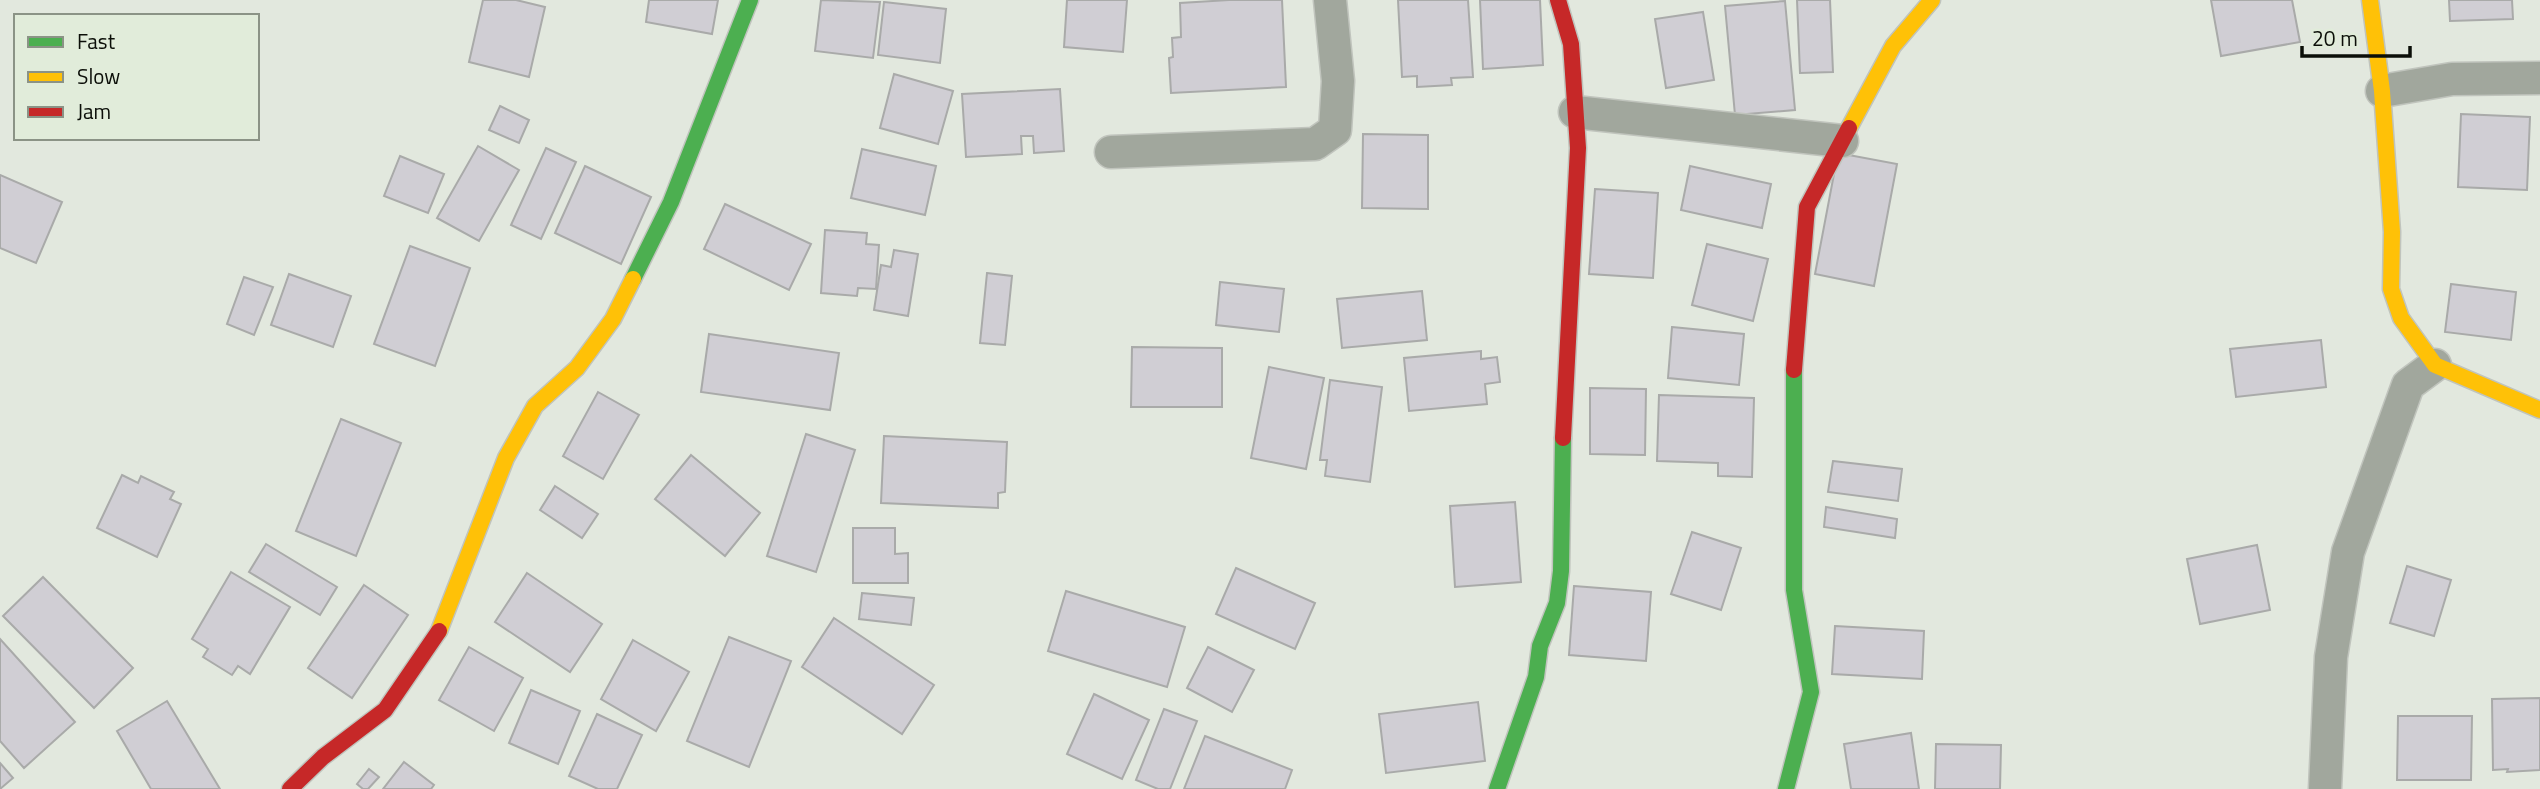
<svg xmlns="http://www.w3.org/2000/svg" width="2540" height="789" font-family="'Titillium Web',sans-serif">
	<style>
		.building { fill: #d0ced4; stroke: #a9aaa9; stroke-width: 2 }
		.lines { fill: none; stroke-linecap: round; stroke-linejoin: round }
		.street-casing { stroke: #c0c4bd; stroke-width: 35 }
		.fast-casing { stroke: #c0c4bd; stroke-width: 19 }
		.slow-casing { stroke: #c0c4bd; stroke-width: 19 }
		.jam-casing { stroke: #c0c4bd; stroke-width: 19 }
		.street { stroke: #a1a79d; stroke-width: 32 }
		.fast { stroke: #4caf50; stroke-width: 16 }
		.slow { stroke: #ffc107; stroke-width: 16 }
		.jam { stroke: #c62828; stroke-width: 16 }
	</style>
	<rect width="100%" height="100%" fill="#e2e8de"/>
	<g class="building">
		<path d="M483 0H516L545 7 529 77 469 62Z"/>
		<path d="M649 0H718L712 34 646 22Z"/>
		<path d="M821 0 880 2 873 58 815 51Z"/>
		<path d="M1067 0H1127L1123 52 1064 47Z"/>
		<path d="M1229 0H1282L1286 87 1171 93 1169 58 1173 57 1172 38 1181 37 1180 3Z"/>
		<path d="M1398 0H1468L1473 77 1451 78 1452 85 1417 87V76L1402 77Z"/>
		<path d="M1480 0H1540L1543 65 1483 69Z"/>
		<path d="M1797 0H1830L1833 72 1800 73Z"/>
		<path d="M2211 0H2292L2300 42 2221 56Z"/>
		<path d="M2449 0H2512L2513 19 2450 21Z"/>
		<path d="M1785 1 1795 110 1735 115 1725 6Z"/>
		<path d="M884 2 946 9 940 63 878 55Z"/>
		<path d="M1703 12 1714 80 1666 88 1655 19Z"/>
		<path d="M894 74 953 91 938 144 880 128Z"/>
		<path d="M1060 89 1064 151 1034 153 1033 136H1021L1022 154 966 157 962 94Z"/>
		<path d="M500 106 529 120 519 143 489 130Z"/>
		<path d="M2461 114 2530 117 2527 190 2458 187Z"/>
		<path d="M1363 134 1428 135V209L1362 208Z"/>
		<path d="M478 146 519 170 479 241 437 218Z"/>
		<path d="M546 148 576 162 541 239 511 225Z"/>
		<path d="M862 149 936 166 925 215 851 198Z"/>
		<path d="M1838 153 1897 164 1874 286 1815 274Z"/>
		<path d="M400 156 444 174 428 213 384 196Z"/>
		<path d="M585 166 651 197 621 264 555 233Z"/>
		<path d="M1690 166 1771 184 1762 228 1681 210Z"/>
		<path d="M0 175 62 202 36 263 0 248Z"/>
		<path d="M1595 189 1658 193 1653 278 1589 274Z"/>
		<path d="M725 204 811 244 789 290 704 249Z"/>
		<path d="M825 230 867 233 866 244 879 245 876 289 858 288 857 296 821 293Z"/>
		<path d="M1707 244 1768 259 1753 321 1692 305Z"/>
		<path d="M410 246 470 268 435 366 374 344Z"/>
		<path d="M894 250 918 254 908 316 874 310 881 265 891 267Z"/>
		<path d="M987 273 1012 276 1005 345 980 343Z"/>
		<path d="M289 274 351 296 333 347 271 325Z"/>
		<path d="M244 277 273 287 254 335 227 324Z"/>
		<path d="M1220 282 1284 289 1279 332 1216 325Z"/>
		<path d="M2451 284 2516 292 2511 340 2445 332Z"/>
		<path d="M1422 291 1427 340 1342 348 1337 299Z"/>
		<path d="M1672 327 1744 334 1739 385 1668 378Z"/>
		<path d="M709 334 839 353 830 410 701 392Z"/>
		<path d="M2321 340 2326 387 2236 397 2230 349Z"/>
		<path d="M1132 347 1222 348V407H1131Z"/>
		<path d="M1481 351V359L1497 357 1500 382 1485 384 1487 404 1409 411 1404 358Z"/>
		<path d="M1269 367 1324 378 1306 469 1251 458Z"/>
		<path d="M1330 380 1382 387 1370 482 1325 476 1327 460H1320Z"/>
		<path d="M1590 388 1646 389 1645 455 1590 454Z"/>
		<path d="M598 392 639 415 603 479 563 456Z"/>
		<path d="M1659 395 1754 398 1752 477 1718 476V463L1657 461Z"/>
		<path d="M341 419 401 443 356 556 296 531Z"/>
		<path d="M806 434 855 450 816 572 767 556Z"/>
		<path d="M884 436 1007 442 1005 492 998 493V508L881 503Z"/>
		<path d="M691 455 760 513 725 556 655 499Z"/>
		<path d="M1833 461 1902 469 1898 501 1828 492Z"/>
		<path d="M122 475 138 483 141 476 174 492 170 499 181 504 157 557 97 528Z"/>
		<path d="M555 486 598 514 582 538 540 510Z"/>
		<path d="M1515 502 1521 582 1455 587 1450 506Z"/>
		<path d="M1826 507 1897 519 1895 538 1824 527Z"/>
		<path d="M853 528H895V554L908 553V583H853Z"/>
		<path d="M1692 532 1741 548 1721 610 1671 594Z"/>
		<path d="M266 544 337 587 320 615 249 572Z"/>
		<path d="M2257 545 2270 610 2200 624 2187 559Z"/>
		<path d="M2407 566 2451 580 2434 636 2390 623Z"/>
		<path d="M1236 568 1315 603 1295 649 1216 614Z"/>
		<path d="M231 572 290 607 250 674 238 666 232 675 203 657 208 649 192 639Z"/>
		<path d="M527 573 602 624 570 672 495 622Z"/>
		<path d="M43 577 133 668 94 708 3 616Z"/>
		<path d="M364 585 408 615 352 698 308 668Z"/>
		<path d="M1574 586 1651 592 1646 661 1569 655Z"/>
		<path d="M1066 591 1185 627 1167 687 1048 651Z"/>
		<path d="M862 593 914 598 911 625 859 619Z"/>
		<path d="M834 618 934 685 902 734 802 667Z"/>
		<path d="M1835 626 1924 631 1922 679 1832 674Z"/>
		<path d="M729 637 791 661 749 767 687 741Z"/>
		<path d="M0 639 75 722 24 768 0 741Z"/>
		<path d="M633 640 689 672 656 731 601 699Z"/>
		<path d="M469 647 523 678 494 731 439 700Z"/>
		<path d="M1208 647 1254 670 1232 712 1187 688Z"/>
		<path d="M531 690 580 711 558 764 509 743Z"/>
		<path d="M1094 694 1149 720 1122 779 1067 754Z"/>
		<path d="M2540 698V770L2507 772 2508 769 2493 770 2492 699Z"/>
		<path d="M167 701 220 789H151L117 731Z"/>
		<path d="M1478 702 1485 761 1386 773 1379 714Z"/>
		<path d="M1164 709 1197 721 1170 789H1158L1136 780Z"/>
		<path d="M597 714 642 735 617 789H598L569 776Z"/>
		<path d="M2398 716H2472L2471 780H2397Z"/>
		<path d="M1911 733 1919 789H1851L1844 744Z"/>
		<path d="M1205 736 1292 770 1285 789H1184Z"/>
		<path d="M1936 744 2001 745 2000 789H1935Z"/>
		<path d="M404 762 434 785 431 789H383Z"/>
		<path d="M0 763 13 778 0 789Z"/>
		<path d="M369 769 379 777 368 789H363L357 784Z"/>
	</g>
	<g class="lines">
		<defs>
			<g id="street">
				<path d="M2382 91 2452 79 2540 78"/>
				<path d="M1575 112 1842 141"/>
				<path d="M1111 152 1315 144 1335 130 1338 81 1330 0"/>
				<path d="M2325 789 2331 657 2348 552 2408 385 2435 365"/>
			</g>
			<g id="fast">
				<path d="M633 279 671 202 750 0"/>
				<path d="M1497 789 1536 677 1540 646 1557 603 1561 571 1563 438"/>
				<path d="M1786 789 1811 692 1794 590V370"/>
			</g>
			<g id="slow">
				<path d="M2370 0 2382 91 2392 232 2391 289 2401 318 2435 365 2540 410"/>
				<path d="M1849 128 1893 46 1932 0"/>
				<path d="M439 631 506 458 535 406 577 368 613 319 633 279"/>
			</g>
			<g id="jam">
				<path d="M1558 0 1571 44 1578 148 1563 438"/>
				<path d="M1794 370 1807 207 1849 128"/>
				<path d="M290 789 323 757 385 710 439 631"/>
			</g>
		</defs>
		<use href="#street" class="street-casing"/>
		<use href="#fast" class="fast-casing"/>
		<use href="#slow" class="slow-casing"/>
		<use href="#jam" class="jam-casing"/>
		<use href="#street" class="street"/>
		<use href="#fast" class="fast"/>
		<use href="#slow" class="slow"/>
		<use href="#jam" class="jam"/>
	</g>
	<rect x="14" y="14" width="245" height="126" fill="#e1ecda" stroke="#8b9386" stroke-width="2"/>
	<rect x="28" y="37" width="35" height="10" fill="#4caf50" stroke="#8b9386" stroke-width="2"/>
	<text x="77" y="49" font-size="21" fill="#0b0e08">Fast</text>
	<rect x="28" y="72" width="35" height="10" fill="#ffc107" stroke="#8b9386" stroke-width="2"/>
	<text x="77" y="84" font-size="21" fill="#0b0e08">Slow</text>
	<rect x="28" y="107" width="35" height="10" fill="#c62828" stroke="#8b9386" stroke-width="2"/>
	<text x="77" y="119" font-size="21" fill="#0b0e08">Jam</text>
	<path d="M2302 46v10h108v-10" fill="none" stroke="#0b0e08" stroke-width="3.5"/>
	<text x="2312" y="46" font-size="21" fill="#0b0e08" stroke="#e1ecda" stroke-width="5" paint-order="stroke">20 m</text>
</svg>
